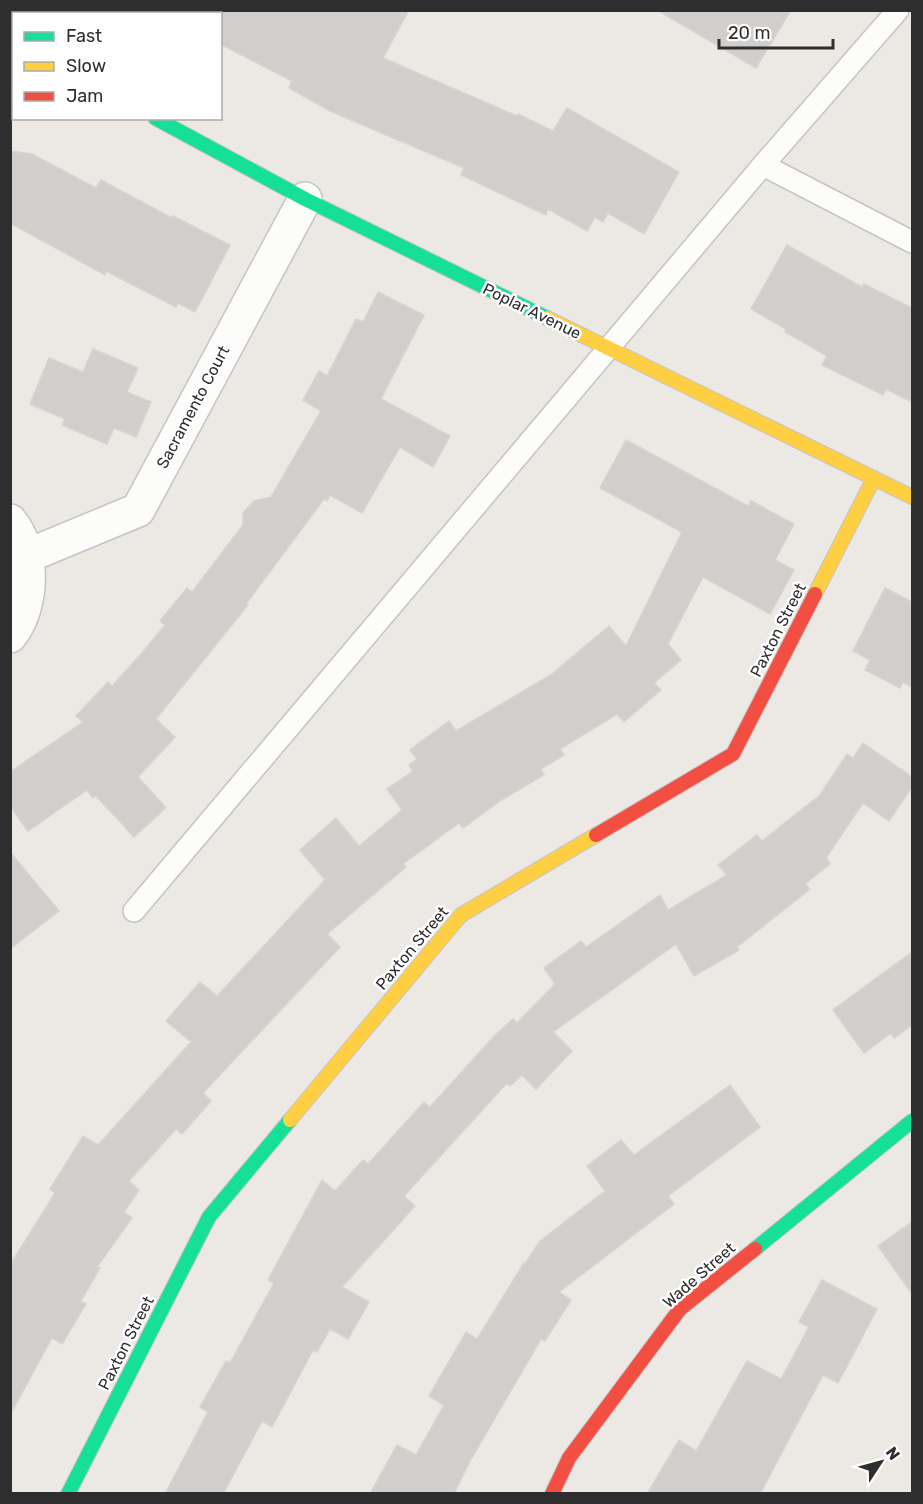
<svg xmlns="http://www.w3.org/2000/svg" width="923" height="1504" font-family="Rubik,sans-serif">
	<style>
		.building { fill: #d1cecb; stroke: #d7d4d0; stroke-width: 1.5 }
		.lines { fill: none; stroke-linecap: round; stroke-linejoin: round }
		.lane-casing { stroke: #c5c4c5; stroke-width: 24 }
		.street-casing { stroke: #c5c4c5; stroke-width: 36 }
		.fast-casing { stroke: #c5c4c5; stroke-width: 16 }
		.slow-casing { stroke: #c5c4c5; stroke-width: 16 }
		.jam-casing { stroke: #c5c4c5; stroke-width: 16 }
		.lane { stroke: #fcfcfb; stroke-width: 21 }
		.street { stroke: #fcfcfb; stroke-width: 33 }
		.fast { stroke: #16e098; stroke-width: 14 }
		.slow { stroke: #ffcf43; stroke-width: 14 }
		.jam { stroke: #f24e42; stroke-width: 14 }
		.labels { text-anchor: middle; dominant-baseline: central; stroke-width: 5; stroke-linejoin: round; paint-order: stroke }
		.street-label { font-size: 16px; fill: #2e2e2e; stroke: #fff }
	</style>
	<rect width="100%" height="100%" fill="#ece8e4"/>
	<g class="building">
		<path d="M220 10H409L383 58 517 116 518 114 553 131 567 108 679 172 644 234 608 213 603 222 595 217 587 231 548 209 546 215 461 175 464 168 330 111 289 88 292 81 220 44Z"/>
		<path d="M657 10H791L756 68Z"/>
		<path d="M10 151 32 154 96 188 101 180 172 218 173 216 230 245 195 312 178 303 176 307 106 271 105 275 10 223Z"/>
		<path d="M787 245 862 287 864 284 912 308V402L886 389 883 395 822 365 827 356 785 332 786 329 751 309Z"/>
		<path d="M378 292 424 315 381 399 450 436 433 467 400 447 362 513 330 495 327 501 324 499 246 604 248 605 156 719 175 737 138 777 166 808 134 837 96 796 93 798 87 790 28 831 10 806V772L83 722 76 716 108 682 112 686 142 653 165 625 160 621 187 588 192 592 243 525V513L254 501 271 497 321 411 303 400 319 371 327 376 356 319 363 322Z"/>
		<path d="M93 349 138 368 127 392 151 402 136 437 114 428 107 444 62 425 65 419 30 404 49 358 83 372Z"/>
		<path d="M626 440 748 506 751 501 794 524 775 560 794 570 770 614 703 577 668 644 681 660 654 683 661 690 624 722 617 714 560 749 564 755 541 769 544 775 503 799 463 828 459 823 403 864 406 867 327 934 340 947 203 1093 211 1101 182 1134 176 1129 129 1181 139 1190 124 1212 132 1218 97 1267 100 1268 81 1301 86 1304 62 1344 52 1338 10 1415V1265L55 1193 50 1189 83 1136 98 1145 191 1042 166 1021 200 982 217 996 325 880 300 850 336 818 359 846 402 810 387 789 413 771 409 765 417 759 410 750 449 721 456 731 552 674 609 626 626 646 682 532 600 488Z"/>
		<path d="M885 588 912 602V687L903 682 900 688 865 670 870 660 853 651Z"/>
		<path d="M863 743 912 777V787L889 821 863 803 826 858 830 864 805 884 810 889 737 947 739 950 694 976 676 944 553 1032 572 1051 536 1089 522 1075 510 1086 507 1083 404 1196 415 1206 342 1287 369 1302 348 1339 330 1329 317 1352 313 1350 272 1427 262 1421 223 1494H165L208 1412 200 1407 226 1361 230 1363 274 1283 268 1280 322 1180 335 1191 363 1160 368 1164 424 1102 430 1107 495 1035 513 1019 517 1023 555 984 544 968 581 941 586 947 660 895 668 910 727 875 718 865 757 835 762 841 820 795 847 754 853 758Z"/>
		<path d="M10 852 59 911 10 949Z"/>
		<path d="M912 952V1025L894 1038 891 1033 864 1053 833 1010Z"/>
		<path d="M730 1085 760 1127 668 1196 674 1204 559 1292 571 1300 545 1341 541 1339 470 1461 454 1494H370L397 1445 416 1455 444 1405 429 1396 466 1332 477 1339 524 1263 525 1264 540 1241 605 1191 587 1166 621 1140 634 1155Z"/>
		<path d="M912 1222V1294L878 1246Z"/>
		<path d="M822 1280 877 1309 838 1383 823 1375 760 1494H647L679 1440 696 1451 747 1361 781 1379 809 1327 799 1322Z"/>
	</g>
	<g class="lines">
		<defs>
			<g id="lane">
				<path d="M898 10 763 165 912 242"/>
				<path d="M134 911 763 165"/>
			</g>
			<g id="street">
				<path d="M10 37 14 28"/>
				<path d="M10 521C35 551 34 606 10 636"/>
				<path d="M27 556 138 510 305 199"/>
			</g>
			<g id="fast">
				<path d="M155 118 305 199 547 318"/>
				<path d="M755 1249 912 1121"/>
				<path d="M68 1494 209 1217 290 1120"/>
			</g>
			<g id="slow">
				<path d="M547 318 912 497"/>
				<path d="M815 594 874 478"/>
				<path d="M290 1120 461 915 596 835"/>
			</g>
			<g id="jam">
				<path d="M596 835 733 754 815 594"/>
				<path d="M552 1494 569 1458 680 1309 755 1249"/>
			</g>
		</defs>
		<use href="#lane" class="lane-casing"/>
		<use href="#street" class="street-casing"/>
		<use href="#fast" class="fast-casing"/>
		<use href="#slow" class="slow-casing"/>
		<use href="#jam" class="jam-casing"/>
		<use href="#lane" class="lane"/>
		<use href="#street" class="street"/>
		<use href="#fast" class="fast"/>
		<use href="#slow" class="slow"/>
		<use href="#jam" class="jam"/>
	</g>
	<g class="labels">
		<g class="street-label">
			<text transform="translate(532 311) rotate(26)">Poplar Avenue</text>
			<text transform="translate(193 407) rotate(-62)">Sacramento Court</text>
			<text transform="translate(778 630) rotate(-63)">Paxton Street</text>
			<text transform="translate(412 948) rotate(-50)">Paxton Street</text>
			<text transform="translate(699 1275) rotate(-41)">Wade Street</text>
			<text transform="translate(126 1343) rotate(-63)">Paxton Street</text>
		</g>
	</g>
	<rect width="923" height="1504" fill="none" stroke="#2e2e2e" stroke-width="24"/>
	<rect x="12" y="12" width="210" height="108" fill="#ffffff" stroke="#ababab" stroke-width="1.5"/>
	<rect x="24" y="32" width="30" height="9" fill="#16e098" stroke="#ababab" stroke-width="1.5"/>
	<text x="66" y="42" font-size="18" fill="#2e2e2e">Fast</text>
	<rect x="24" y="62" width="30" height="9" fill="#ffcf43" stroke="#ababab" stroke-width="1.5"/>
	<text x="66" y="72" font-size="18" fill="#2e2e2e">Slow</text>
	<rect x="24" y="92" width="30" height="9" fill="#f24e42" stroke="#ababab" stroke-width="1.5"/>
	<text x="66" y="102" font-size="18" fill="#2e2e2e">Jam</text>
	<g transform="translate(881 1462) rotate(54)" stroke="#ffffff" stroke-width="4.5" paint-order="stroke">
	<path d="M0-4.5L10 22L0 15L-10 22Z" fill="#2e2e2e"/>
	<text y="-9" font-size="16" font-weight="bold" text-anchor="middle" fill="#2e2e2e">N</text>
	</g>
	<path d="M719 39v9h114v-9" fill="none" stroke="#2e2e2e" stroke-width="3"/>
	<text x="728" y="39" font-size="18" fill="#2e2e2e" stroke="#ffffff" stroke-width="4.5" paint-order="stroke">20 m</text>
</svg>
